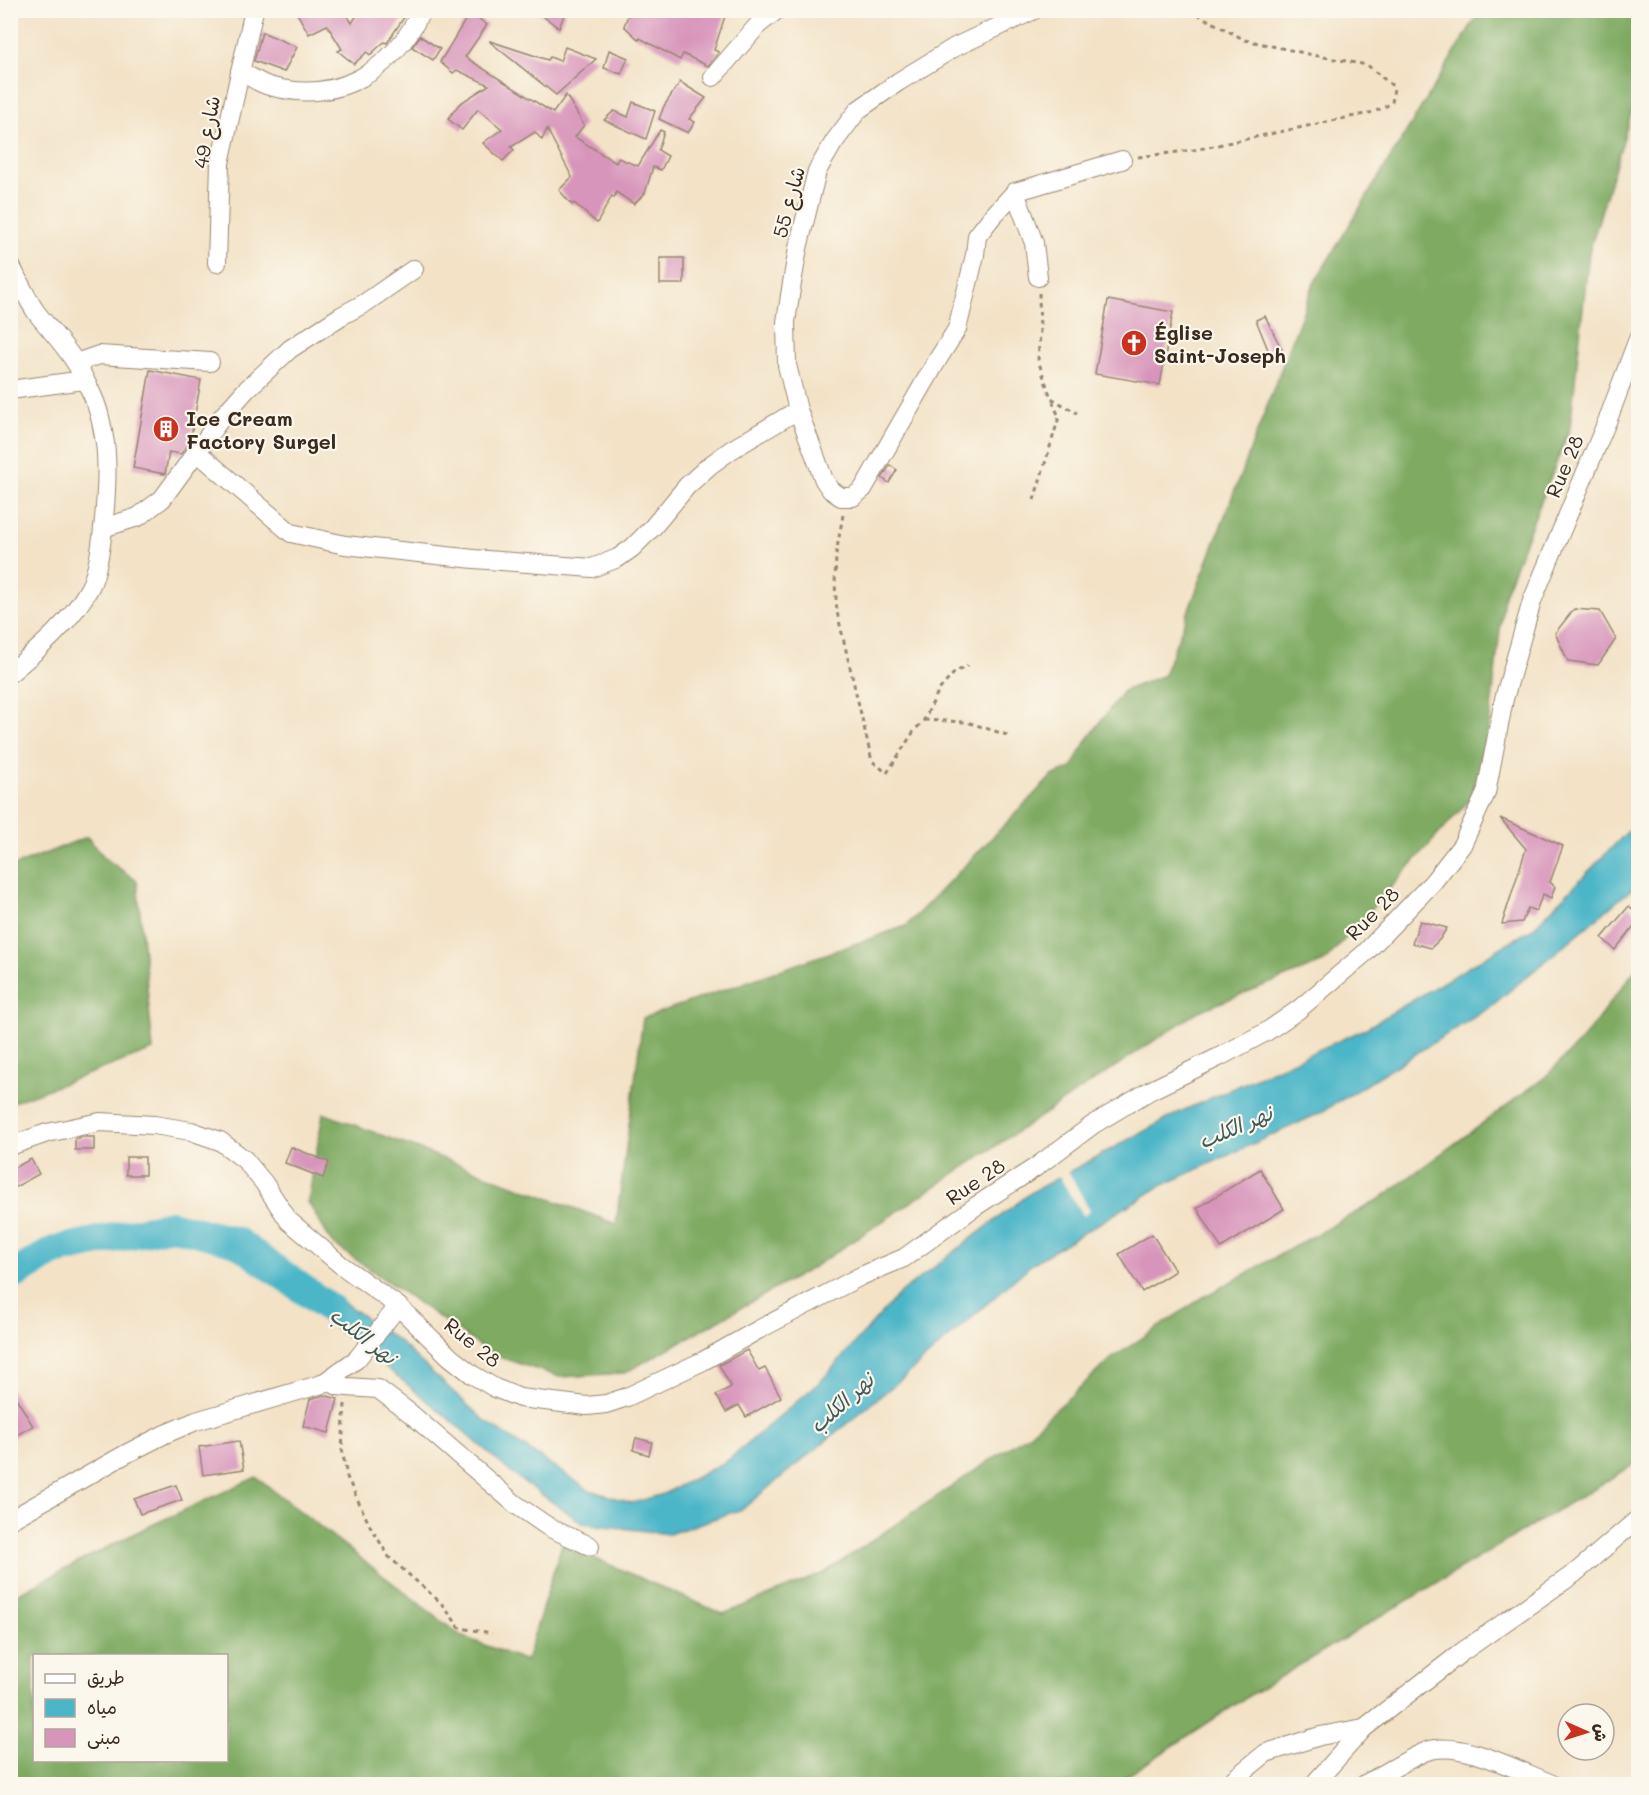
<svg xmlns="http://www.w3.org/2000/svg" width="1649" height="1795" font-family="Mali,'Playpen Sans Arabic',sans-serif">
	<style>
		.forest { fill: #7eaa62; stroke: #5c6a40; stroke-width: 1.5; fill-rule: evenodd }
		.water { fill: #4bb6c8; stroke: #437073; stroke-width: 1.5 }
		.pier { fill: #f3e2c6 }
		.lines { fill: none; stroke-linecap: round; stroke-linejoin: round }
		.river { stroke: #4bb6c8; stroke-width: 30 }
		.building { fill: #d895bb }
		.minor-casing { stroke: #978672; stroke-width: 20 }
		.path { stroke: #978672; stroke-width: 3; stroke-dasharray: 4.5 4.5; stroke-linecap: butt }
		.minor { stroke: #fff; stroke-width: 18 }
		.labels { text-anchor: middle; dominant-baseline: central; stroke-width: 4.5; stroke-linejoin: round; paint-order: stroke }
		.street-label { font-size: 20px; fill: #3b2a1e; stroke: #fbf7ec }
		.poi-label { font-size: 20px; font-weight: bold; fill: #3b2a1e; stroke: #fbf7ec; text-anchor: start }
		.water-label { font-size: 21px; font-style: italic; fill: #415b5a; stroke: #fbf7ec }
	</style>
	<rect width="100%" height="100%" fill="#fbf7ec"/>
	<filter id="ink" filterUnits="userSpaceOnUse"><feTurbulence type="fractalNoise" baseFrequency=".0167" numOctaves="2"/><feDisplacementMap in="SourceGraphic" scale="12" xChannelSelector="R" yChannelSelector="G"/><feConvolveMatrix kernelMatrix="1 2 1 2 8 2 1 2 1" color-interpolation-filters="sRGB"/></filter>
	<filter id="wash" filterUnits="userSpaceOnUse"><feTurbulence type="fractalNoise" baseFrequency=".008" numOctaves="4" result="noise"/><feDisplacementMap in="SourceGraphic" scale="24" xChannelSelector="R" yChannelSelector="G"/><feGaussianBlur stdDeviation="1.35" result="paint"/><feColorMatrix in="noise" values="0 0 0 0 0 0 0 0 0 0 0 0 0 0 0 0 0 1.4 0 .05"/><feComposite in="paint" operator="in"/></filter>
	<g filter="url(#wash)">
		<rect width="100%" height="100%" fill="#f3e2c6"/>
		<g class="forest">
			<path d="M1480 11H1638V91L1589 252 1570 428 1504 595 1489 727 1472 797 1324 962 1199 1011 812 1268 625 1373 560 1377 493 1355 332 1243 308 1202 323 1113 616 1224 643 1018 906 926 1052 776 1072 768 1085 743 1123 691 1164 675 1314 283Z"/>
			<path d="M87 837 105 858 137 881 153 1050 11 1103V867Z"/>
			<path d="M1638 966V1462L1250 1695 1115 1784H11V1597L139 1531 256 1477 461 1636 526 1661 562 1544 723 1614 824 1573 1029 1434 1111 1359 1202 1298 1378 1200 1544 1078 1582 1040ZM34 1656H226V1760H34Z"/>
		</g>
		<path class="water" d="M1638 821V884L1489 1008 1320 1113 1159 1187 1033 1263 910 1372 742 1509 669 1534 582 1523 514 1475 453 1422 382 1364 294 1296 306 1276 397 1340 485 1421 589 1490 632 1503 664 1494 727 1461 822 1380 898 1295 1032 1192 1180 1112 1365 1029 1532 929Z"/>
		<path class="pier" d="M1067 1169 1090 1211 1083 1216 1058 1174Z"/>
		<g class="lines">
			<path class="river" d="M10 1277 54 1251 171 1225 237 1242 332 1310"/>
		</g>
		<g id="blocks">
			<g class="building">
				<path d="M295 10H344L352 23 360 10H373L381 16 386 10H398L405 16 387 43 384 42 370 55 367 52 354 64 338 51 342 49 327 25 309 34Z"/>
				<path d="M535 10H566L559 28Z"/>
				<path d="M630 10H727L714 50 719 52 717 55 708 66 683 54 680 60 640 38 639 40 624 26Z"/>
				<path d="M470 12 487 25 465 57 553 113 566 95 584 125 575 137 616 163 618 158 638 166 660 130 664 132 658 150 668 156 661 170 653 167 645 193 634 204 616 192 614 198 612 196 597 223 574 203 572 205 559 190 572 177 547 129 542 140 535 132 511 147 514 150 503 161 483 143 502 129 478 109 462 130 448 119 459 104 489 85 457 70 453 73 440 62Z"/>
				<path d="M262 32 297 47 284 72 254 61Z"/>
				<path d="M420 36 440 49 433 60 412 47Z"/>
				<path d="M490 41 548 60 550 57 560 61 565 47 596 59 556 95 490 42Z"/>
				<path d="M609 50 628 58 621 74 604 68Z"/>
				<path d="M680 82 706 98 689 119 695 122 688 133 659 119 664 106Z"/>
				<path d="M633 102 655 111 646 139 604 120 614 111 628 117Z"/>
				<rect x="660" y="258" width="24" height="26"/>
				<path d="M1108 300 1173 312 1160 385 1095 374Z"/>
				<path d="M1265 316 1282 350 1271 357 1256 320Z"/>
				<path d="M150 370 201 380 190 442 181 454 169 452 165 474 133 468Z"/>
				<path d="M890 465 897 470 889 483 882 478Z"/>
				<path d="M1574 609 1600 611 1616 639 1598 665 1568 661 1555 633Z"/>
				<path d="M1500 818 1563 846 1550 882 1555 887 1551 898 1543 894 1536 911 1528 908 1522 922 1502 924 1526 849Z"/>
				<path d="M1629 906 1638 914V921L1615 950 1602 938Z"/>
				<path d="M1420 921 1447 928 1440 939 1431 948 1412 943Z"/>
				<path d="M81 1137H94V1150H75V1139Z"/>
				<path d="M291 1147 329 1162 323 1178 285 1163Z"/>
				<rect x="126" y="1157" width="19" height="18"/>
				<path d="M31 1159 39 1174 10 1190V1170Z"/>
				<path d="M1260 1169 1284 1209 1221 1248 1197 1208Z"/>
				<path d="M1152 1234 1175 1271 1142 1292 1119 1254Z"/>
				<path d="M747 1350 759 1371 765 1368 781 1397 746 1417 739 1405 726 1412 716 1395 731 1387 719 1365Z"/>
				<path d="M10 1388 33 1426 10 1439Z"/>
				<path d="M324 1395 338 1399 329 1433 303 1426 310 1399Z"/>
				<path d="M636 1438 652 1442 649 1455 633 1450Z"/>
				<path d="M239 1441 244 1469 203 1475 199 1447Z"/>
				<path d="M176 1485 182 1500 140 1514 134 1499Z"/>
			</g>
		</g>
	</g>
	<g filter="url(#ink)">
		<use href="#blocks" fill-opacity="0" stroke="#978672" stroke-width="1.5"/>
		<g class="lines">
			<defs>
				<g id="minor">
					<path d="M1034 10 955 47 898 82 858 110 834 142 817 171 798 248 791 289 786 322 787 365 798 410 824 480 831 490 841 497H853L863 489 938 359 957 329 975 255 977 236 991 218 1015 192 1122 160"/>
					<path d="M240 71C249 76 259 83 269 86 337 105 392 72 422 10"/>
					<path d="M713 77 758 25 777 10"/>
					<path d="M1015 192 1034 243 1038 277"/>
					<path d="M217 263 220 163 254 10"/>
					<path d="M10 264C18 280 26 297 36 312 49 329 64 344 75 362 81 371 94 397 97 407 101 418 103 431 105 443 109 474 104 559 90 587 73 620 39 649 10 673"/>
					<path d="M76 363 99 355 210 362"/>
					<path d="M10 390 84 380"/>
					<path d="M197 452 291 533 345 545 474 559 592 568 618 558 632 548 653 527 687 486 709 466 731 450 798 410"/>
					<path d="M103 528 138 517 162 499 222 417 246 390 290 349 341 316 365 303 414 269"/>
					<path d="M10 1146 47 1133 100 1122 154 1125 191 1131 220 1141 245 1160 264 1183 289 1221 301 1231 341 1265 398 1306 450 1357 473 1375 495 1388 520 1398 587 1406 606 1404 627 1397 703 1361 758 1330 861 1276 904 1258 976 1206 1036 1167 1094 1124 1151 1090 1219 1057 1266 1032 1298 1010 1365 953 1433 882 1462 845 1486 793 1504 699 1532 601 1608 419 1638 339"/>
					<path d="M328 1381 338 1386 347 1387 378 1389 410 1413 515 1504 550 1528 590 1546"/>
					<path d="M10 1520 124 1455 165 1434 196 1421 322 1384 357 1359 398 1306"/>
					<path d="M1228 1784 1266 1753 1320 1736 1364 1728"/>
					<path d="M1314 1784 1364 1728 1462 1652 1575 1573 1638 1519"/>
					<path d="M1365 1784C1385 1774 1407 1759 1427 1751 1460 1739 1521 1772 1552 1784"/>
				</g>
			</defs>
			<use href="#minor" class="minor-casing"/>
			<g class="path">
				<path d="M1138 157 1194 150 1374 112 1392 103 1394 87 1367 65 1313 55 1245 40 1189 10"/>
				<path d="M1039 293 1040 334 1038 360 1051 398 1077 413"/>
				<path d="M1034 500 1059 417 1052 400"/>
				<path d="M843 515 836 554 835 584 837 612 872 761 887 773 914 731 924 720 939 690 955 672 968 666"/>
				<path d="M924 720 967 722 1010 736"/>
				<path d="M345 1404 342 1449 347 1477 369 1524 389 1557 441 1603 460 1628 492 1633"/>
			</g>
			<use href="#minor" class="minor"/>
		</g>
	</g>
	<defs>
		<symbol id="church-disc" viewBox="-11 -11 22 22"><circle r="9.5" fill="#c8321e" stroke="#fbf7ec"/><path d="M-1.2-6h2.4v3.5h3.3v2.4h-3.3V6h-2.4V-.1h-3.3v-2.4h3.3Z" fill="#fff"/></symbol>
		<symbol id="building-disc" viewBox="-11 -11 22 22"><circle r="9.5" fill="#c8321e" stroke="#fbf7ec"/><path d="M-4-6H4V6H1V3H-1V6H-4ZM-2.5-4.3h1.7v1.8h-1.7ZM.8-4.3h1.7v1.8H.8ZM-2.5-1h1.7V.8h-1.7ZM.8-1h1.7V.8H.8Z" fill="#fff"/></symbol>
	</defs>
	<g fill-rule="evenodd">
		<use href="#church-disc" x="1119" y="328" width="30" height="30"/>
		<use href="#building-disc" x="151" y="414" width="30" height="30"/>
	</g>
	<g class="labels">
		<g class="street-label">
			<text transform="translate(206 132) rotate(-80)">شارع 49</text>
			<text transform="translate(788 202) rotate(-75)">شارع 55</text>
			<text transform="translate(1564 466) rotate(-67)">Rue 28</text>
			<text transform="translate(1372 913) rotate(-45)">Rue 28</text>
			<text transform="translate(975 1181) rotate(-34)">Rue 28</text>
			<text transform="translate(473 1342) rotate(39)">Rue 28</text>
		</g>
		<g class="poi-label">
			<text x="1154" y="332">Église<tspan x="1154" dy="23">Saint-Joseph</tspan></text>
			<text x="186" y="418">Ice Cream<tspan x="186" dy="23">Factory Surgel</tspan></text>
		</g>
		<g class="water-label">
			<text transform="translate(1235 1126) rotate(-23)">نهر الكلب</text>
			<text transform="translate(364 1335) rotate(38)">نهر الكلب</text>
			<text transform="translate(841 1402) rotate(-42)">نهر الكلب</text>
		</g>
	</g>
	<rect width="1649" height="1795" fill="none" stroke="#fbf7ec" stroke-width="36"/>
	<rect x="33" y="1654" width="195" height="108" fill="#fbf7ec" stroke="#aea59a" stroke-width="1.5"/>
	<rect x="45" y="1674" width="30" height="9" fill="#ffffff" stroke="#aea59a" stroke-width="1.5"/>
	<text x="87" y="1684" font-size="18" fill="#3b2a1e">طريق</text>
	<rect x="45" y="1699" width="30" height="18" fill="#4bb6c8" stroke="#aea59a" stroke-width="1.5"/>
	<text x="87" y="1714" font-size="18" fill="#3b2a1e">مياه</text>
	<rect x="45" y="1729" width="30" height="18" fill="#d895bb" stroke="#aea59a" stroke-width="1.5"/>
	<text x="87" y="1744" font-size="18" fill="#3b2a1e">مبنى</text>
	<g transform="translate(1586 1732) rotate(93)"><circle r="28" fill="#fbf7ec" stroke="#aea59a" stroke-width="1.5"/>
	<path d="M0-4.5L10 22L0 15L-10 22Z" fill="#c8321e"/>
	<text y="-9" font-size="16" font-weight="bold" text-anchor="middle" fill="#3b2a1e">ش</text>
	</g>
</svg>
